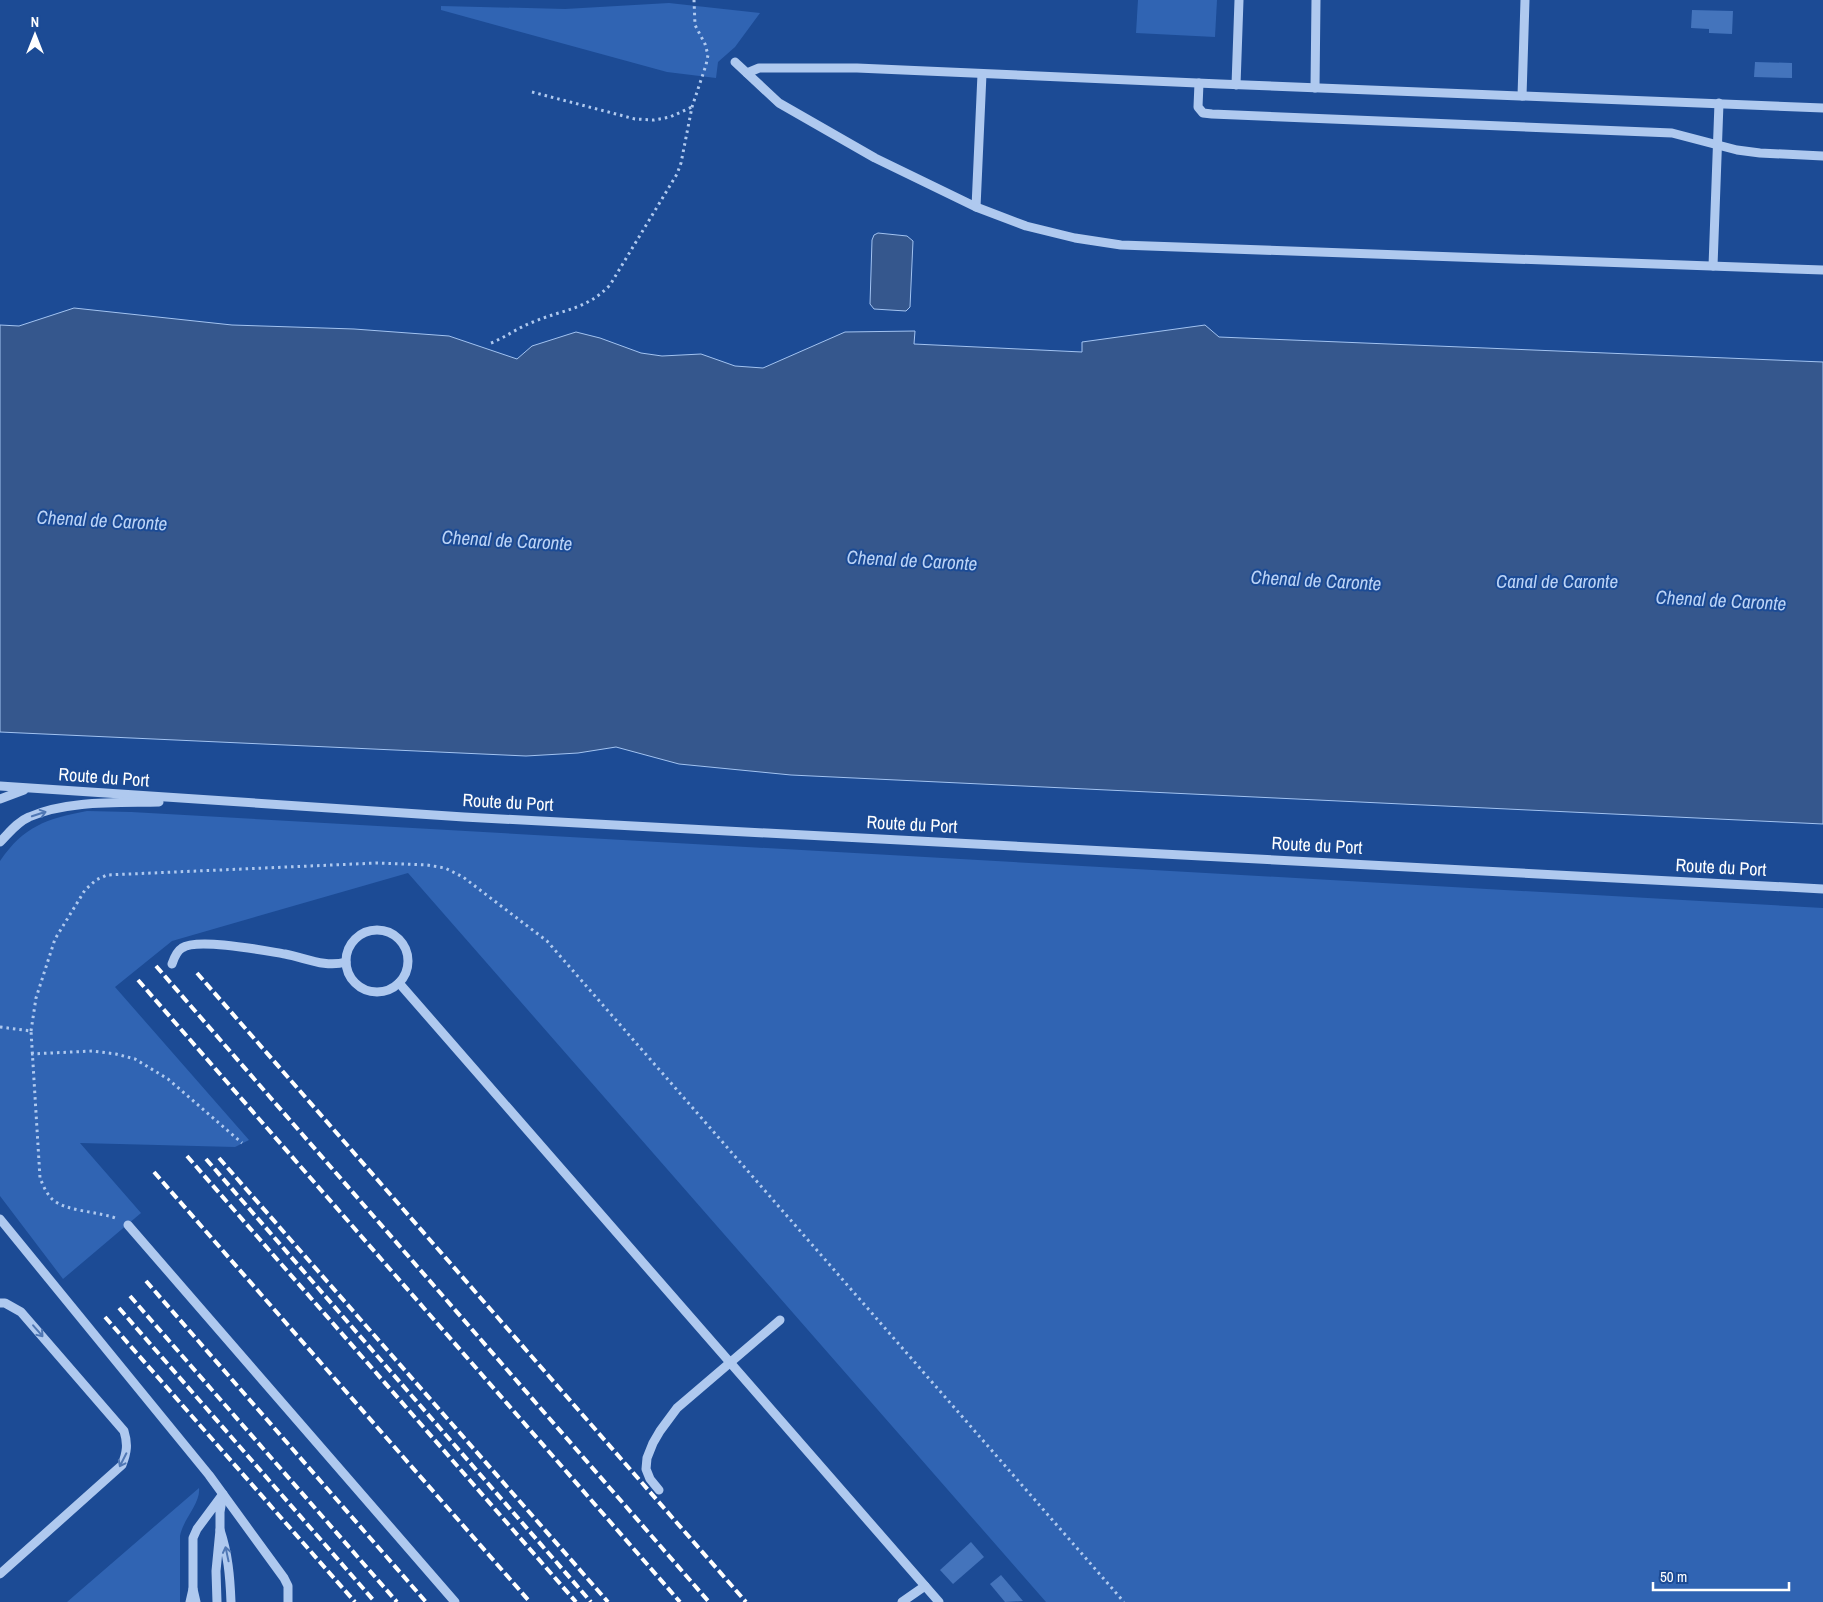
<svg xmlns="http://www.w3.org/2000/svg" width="1823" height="1602" font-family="'Archivo Narrow',sans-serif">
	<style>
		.green { fill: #3064b3 }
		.water { fill: #35578d; stroke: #a2c3f1 }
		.building { fill: #4474bc }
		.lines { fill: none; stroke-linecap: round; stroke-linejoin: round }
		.path { stroke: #afc9ef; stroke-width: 3; stroke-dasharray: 2.5 4; stroke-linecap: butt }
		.minor { stroke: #afc9ef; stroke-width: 9 }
		.rail { stroke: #fff; stroke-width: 4; stroke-dasharray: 9 4; stroke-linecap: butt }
		.oneway { stroke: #4f77b4 }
		.labels { text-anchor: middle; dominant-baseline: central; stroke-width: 4; stroke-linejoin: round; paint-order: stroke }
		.street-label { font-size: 18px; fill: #fff; stroke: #1c4b95 }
		.water-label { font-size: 19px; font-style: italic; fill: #bbd3f6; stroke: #1c4b95 }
	</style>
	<rect width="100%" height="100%" fill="#1c4b95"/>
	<g class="green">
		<path d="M1138 0H1217L1215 37 1136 33Z"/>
		<path d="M669 3 760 13 735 47 718 62 716 78 667 72 441 10V6L565 9Z"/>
		<path d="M87 811 131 812 1823 908V1602H1046L408 873 172 941 115 987 249 1140 235 1147 80 1143 141 1213 63 1279 0 1196V861C24 826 46 819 87 811Z"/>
		<path d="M199 1488C201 1503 183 1519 180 1536V1602H67Z"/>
	</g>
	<g class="water">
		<path d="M878 233 907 236 913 241 910 307 906 311 874 309 870 304 872 240 874 235Z"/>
		<path d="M74 308 232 325 354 329 449 336 517 359 532 346 576 332 600 338 641 353 662 356 701 354 735 366 763 368 845 332 915 331 914 344 1082 352V342L1205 325 1219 337 1823 362V824L791 775 679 764 616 747 578 753 526 756 0 732V325L19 326Z"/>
	</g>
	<g class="building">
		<path d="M1692 10 1733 11 1732 34 1709 33V29L1691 28Z"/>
		<path d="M1755 62 1792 63V78L1754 77Z"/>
		<path d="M971 1542 984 1557 953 1584 940 1570Z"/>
		<path d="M1001 1575 1023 1601 1005 1602 990 1584Z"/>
	</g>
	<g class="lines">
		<g class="path">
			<path d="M532 92 635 119 654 120 670 117 692 107"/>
			<path d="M491 343C506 337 519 327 533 322 564 309 586 310 610 285L677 174 681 163 692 107 706 65 708 55 705 44 695 25 694 0"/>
			<path d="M0 1027 31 1031 40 1178C43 1185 46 1193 52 1199 66 1212 99 1211 118 1219"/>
			<path d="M31 1031 36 998 55 939 85 890 96 880 107 875 377 863 427 865 445 868 463 877 547 941 1124 1602"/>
			<path d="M31 1054 92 1051 116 1054 135 1059 168 1079 242 1143"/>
		</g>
		<g class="minor">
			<path d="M735 62 779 103 875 158 976 207 1026 226 1075 238 1121 245 1823 270"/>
			<path d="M747 73 759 68H857L1220 84 1823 108"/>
			<path d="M1199 83 1198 107 1203 113 1212 114 1672 133 1737 150 1760 153 1823 156"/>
			<path d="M1236 85 1239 0"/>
			<path d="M1315 88 1316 0"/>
			<path d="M1522 96 1525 0"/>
			<path d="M976 207 982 74"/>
			<path d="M1713 266 1719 103"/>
			<path d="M0 786 464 817 1823 889"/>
			<path d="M0 799 24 790"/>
			<path d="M0 842C9 833 17 822 29 817 67 800 119 803 159 802"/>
			<circle cx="377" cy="961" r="31"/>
			<path d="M172 964C174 958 177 951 182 948 197 937 266 951 285 954 306 958 325 968 346 962"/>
			<path d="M399 983 939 1602"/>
			<path d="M0 1219 209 1475 284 1578 288 1586V1602"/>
			<path d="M128 1225 455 1602"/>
			<path d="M0 1303H5L21 1312 124 1431C128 1444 127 1452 122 1465L0 1574"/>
			<path d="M659 1490 650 1479 646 1469 647 1458 653 1443 660 1431 677 1408 780 1320"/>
			<path d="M193 1589V1538L197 1529 223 1494 220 1512V1530"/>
			<path d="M190 1602 193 1589 196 1602"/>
			<path d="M217 1602 216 1571 220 1530C228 1554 230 1576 231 1602"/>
			<path d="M902 1602 925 1586"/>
		</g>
		<g class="rail">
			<path d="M156 966 709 1602"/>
			<path d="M197 973 746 1602"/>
			<path d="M138 980 680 1602"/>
			<path d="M187 1156 576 1602"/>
			<path d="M219 1158 608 1602"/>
			<path d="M206 1159 591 1602"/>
			<path d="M154 1172 530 1602"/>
			<path d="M146 1281 426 1602"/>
			<path d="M130 1296 397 1602"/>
			<path d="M119 1308 375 1602"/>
			<path d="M105 1317 355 1602"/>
		</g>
	</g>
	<defs><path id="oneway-shaft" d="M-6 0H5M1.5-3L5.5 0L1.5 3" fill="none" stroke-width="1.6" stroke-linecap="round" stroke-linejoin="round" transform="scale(1.25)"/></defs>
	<g class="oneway">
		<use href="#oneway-shaft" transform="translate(39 814) rotate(-18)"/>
		<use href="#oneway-shaft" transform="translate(38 1331) rotate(49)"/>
		<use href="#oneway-shaft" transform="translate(123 1460) rotate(117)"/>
		<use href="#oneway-shaft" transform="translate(227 1554) rotate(-102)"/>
	</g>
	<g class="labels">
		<g class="street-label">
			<text transform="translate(104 777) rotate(4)">Route du Port</text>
			<text transform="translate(508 802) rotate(3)">Route du Port</text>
			<text transform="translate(912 824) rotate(3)">Route du Port</text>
			<text transform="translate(1317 845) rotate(3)">Route du Port</text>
			<text transform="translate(1721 867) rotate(3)">Route du Port</text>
		</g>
		<g class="water-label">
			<text transform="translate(102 520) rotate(3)">Chenal de Caronte</text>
			<text transform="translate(507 540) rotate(3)">Chenal de Caronte</text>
			<text transform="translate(912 560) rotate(3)">Chenal de Caronte</text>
			<text transform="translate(1316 580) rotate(3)">Chenal de Caronte</text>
			<text x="1557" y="581">Canal de Caronte</text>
			<text transform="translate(1721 600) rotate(3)">Chenal de Caronte</text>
		</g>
	</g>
	<g transform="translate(35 35)" stroke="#1c4b95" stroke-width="4" paint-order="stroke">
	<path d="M0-4L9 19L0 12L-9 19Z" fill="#ffffff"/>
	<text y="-8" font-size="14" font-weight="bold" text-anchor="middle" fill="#ffffff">N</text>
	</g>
	<path d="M1653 1582v8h136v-8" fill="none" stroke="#ffffff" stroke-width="2.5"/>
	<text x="1660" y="1582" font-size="15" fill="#ffffff" stroke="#1c4b95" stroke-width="4" paint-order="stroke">50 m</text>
</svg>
